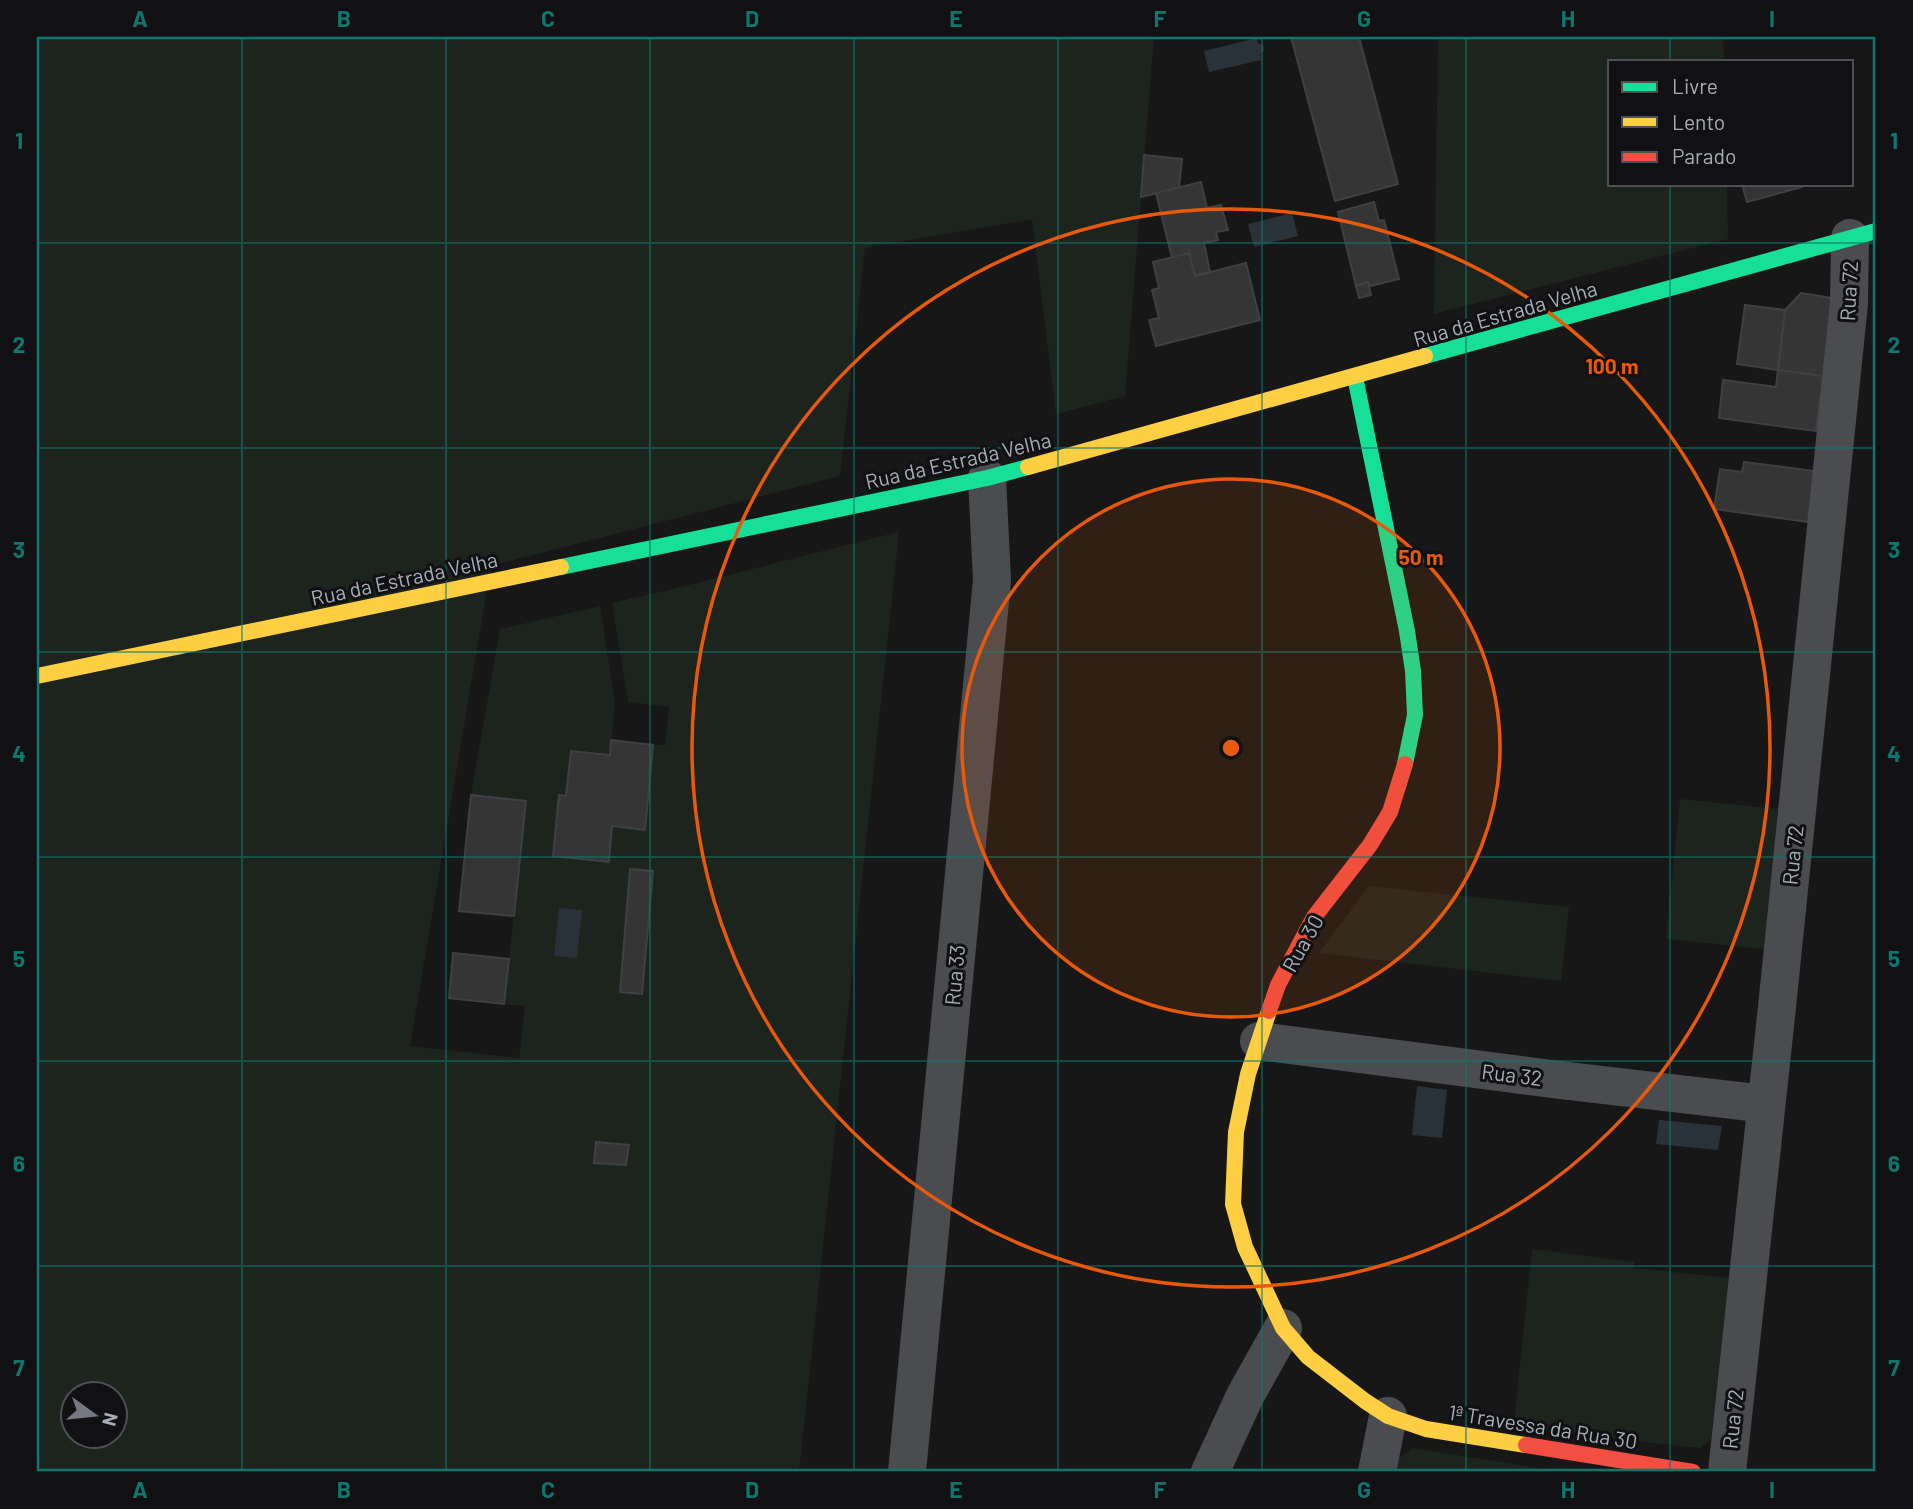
<svg xmlns="http://www.w3.org/2000/svg" width="1913" height="1509" font-family="Barlow,sans-serif">
	<style>
		.green { fill: #1d241e; fill-rule: evenodd }
		.water { fill: #2a3239 }
		.building { fill: #353536; stroke: #3f4043; stroke-width: 2 }
		.lines { fill: none; stroke-linecap: round; stroke-linejoin: round }
		.street { stroke: #4b4c50; stroke-width: 38 }
		.fast { stroke: #16e098; stroke-width: 16 }
		.slow { stroke: #ffcf43; stroke-width: 16 }
		.jam { stroke: #f24e42; stroke-width: 16 }
		.grid { fill: none; stroke: #0f766e; stroke-width: 2; stroke-opacity: 0.55 }
		.ring { fill: none; stroke: #e8590c; stroke-width: 3.5 }
		.labels { text-anchor: middle; dominant-baseline: central; stroke-width: 6; stroke-linejoin: round; paint-order: stroke }
		.street-label { font-size: 21px; fill: #a8adb8; stroke: #111113 }
		.centre { fill: #e8590c; stroke: #111113; stroke-width: 3.5 }
		.ring-label { font-size: 21px; text-anchor: middle; font-weight: bold; fill: #e8590c; stroke: #111113; stroke-width: 6; stroke-linejoin: round; paint-order: stroke }
		.neatline { fill: none; stroke: #0f766e; stroke-width: 2.5 }
		.grid-label { font-size: 23px; text-anchor: middle; font-weight: bold; fill: #0f766e }
	</style>
	<rect width="100%" height="100%" fill="#171717"/>
	<g class="green">
		<path d="M37 37H1154L1125 396 1056 414 1032 219 865 248 840 476 491 566 410 1046 519 1058 525 1006 504 1004 526 802 471 795 500 629 600 606 615 703 610 755 571 751 566 796H559L553 856 608 862 612 826 645 829 653 745H665L669 707 628 702 612 603C708 582 803 555 899 532L799 1472H37ZM630 870 642 994H641L620 992ZM596 1142 628 1145 626 1165 594 1163ZM74 1394H116V1436H74Z"/>
		<path d="M1438 37H1723L1724 61H1610V184H1727L1728 239 1434 314Z"/>
		<path d="M1680 799 1778 809 1764 949 1666 939Z"/>
		<path d="M1369 886 1569 907 1561 981 1319 953Z"/>
		<path d="M1532 1249 1634 1262V1268L1729 1278 1711 1439 1701 1448 1615 1439 1514 1423Z"/>
		<path d="M1413 1448 1563 1472H1393L1394 1461Z"/>
	</g>
	<g class="water">
		<path d="M1257 38 1258 43 1263 45 1264 51 1260 54 1261 60 1209 72 1204 51Z"/>
		<path d="M1292 213 1298 236 1254 247 1248 224Z"/>
		<path d="M559 908 582 910 577 958 554 956Z"/>
		<path d="M1417 1086 1447 1090 1442 1138 1412 1135Z"/>
		<path d="M1659 1120 1722 1126 1718 1150 1656 1144Z"/>
	</g>
	<g class="building">
		<path d="M1291 37H1359L1398 184 1335 201Z"/>
		<path d="M1144 155 1182 159 1179 188 1141 197Z"/>
		<path d="M1201 182 1207 208 1221 205 1228 230 1216 232 1218 240 1204 243 1210 272 1195 276 1189 253 1172 258 1156 193Z"/>
		<path d="M1742 184H1801L1802 187 1747 202Z"/>
		<path d="M1374 202 1379 221 1384 220 1399 279 1370 286 1368 282 1356 286 1338 212Z"/>
		<path d="M1189 253 1195 276 1246 263 1260 320 1156 346 1149 320 1159 318 1152 290 1159 288 1153 262Z"/>
		<path d="M1368 282 1371 295 1359 298 1356 286Z"/>
		<path d="M1801 293 1832 298 1823 376 1778 370 1785 310Z"/>
		<path d="M1745 305 1785 310 1778 370 1737 364Z"/>
		<path d="M1778 370 1823 376 1816 431 1719 418 1723 380 1776 387Z"/>
		<path d="M1744 462 1814 471 1808 522 1714 509 1720 469 1742 472Z"/>
		<path d="M611 740 653 745 645 830 612 826 609 862 553 856 559 795 566 796 571 751 610 755Z"/>
		<path d="M471 795 526 801 514 916 459 911Z"/>
		<path d="M630 869 653 871 642 994 620 992Z"/>
		<path d="M453 953 509 959 504 1004 449 998Z"/>
		<path d="M596 1142 629 1145 626 1165 594 1163Z"/>
	</g>
	<g class="lines">
		<g class="street">
			<path d="M1259 1041 1560 1080 1766 1104"/>
			<path d="M907 1472 992 580 987 478"/>
			<path d="M1210 1472 1245 1396 1283 1328"/>
			<path d="M1377 1472 1388 1416"/>
			<path d="M1727 1472 1777 1007 1849 303 1850 238"/>
		</g>
		<g class="fast">
			<path d="M1425 356 1876 231"/>
			<path d="M1355 377 1407 631 1413 671 1415 715 1405 764"/>
			<path d="M561 567 987 478 1028 467"/>
		</g>
		<g class="slow">
			<path d="M1028 467 1425 356"/>
			<path d="M37 676 561 567"/>
			<path d="M1269 1011 1248 1074 1236 1132 1233 1204 1245 1247 1283 1328 1308 1357 1365 1401 1388 1416 1426 1429 1526 1445"/>
		</g>
		<g class="jam">
			<path d="M1269 1011 1278 985 1314 917 1370 845 1390 812 1405 764"/>
			<path d="M1526 1445 1693 1472"/>
		</g>
	</g>
	<path class="grid" d="M242 37V1472M446 37V1472M650 37V1472M854 37V1472M1058 37V1472M1262 37V1472M1466 37V1472M1670 37V61M1670 184V1472M37 243H1876M37 448H1876M37 652H1876M37 857H1876M37 1061H1876M37 1266H1876"/>
	<circle cx="1231" cy="748" r="269" fill="#e8590c" fill-opacity=".12"/>
	<g class="ring">
		<circle cx="1231" cy="748" r="269"/>
		<circle cx="1231" cy="748" r="539"/>
	</g>
	<g class="labels">
		<g class="street-label">
			<text transform="translate(1848 291) rotate(-87)">Rua 72</text>
			<text transform="translate(1505 313) rotate(-16)">Rua da Estrada Velha</text>
			<text transform="translate(958 460) rotate(-13)">Rua da Estrada Velha</text>
			<text transform="translate(404 578) rotate(-12)">Rua da Estrada Velha</text>
			<text transform="translate(1792 855) rotate(-84)">Rua 72</text>
			<text transform="translate(1302 943) rotate(-61)">Rua 30</text>
			<text transform="translate(954 975) rotate(-85)">Rua 33</text>
			<text transform="translate(1512 1074) rotate(7)">Rua 32</text>
			<text transform="translate(1732 1419) rotate(-84)">Rua 72</text>
			<text transform="translate(1543 1426) rotate(9)">1ª Travessa da Rua 30</text>
		</g>
	</g>
	<circle cx="1231" cy="748" r="10" class="centre"/>
	<g class="ring-label">
		<text x="1612" y="374">100 m</text>
		<text x="1421" y="565">50 m</text>
	</g>
	<rect width="1913" height="1509" fill="none" stroke="#111113" stroke-width="77"/>
	<rect x="1608" y="60" width="245" height="126" fill="#111113" stroke="#4d4f55" stroke-width="2"/>
	<rect x="1622" y="82" width="35" height="10" fill="#16e098" stroke="#4d4f55" stroke-width="2"/>
	<text x="1672" y="94" font-size="21" fill="#a8adb8">Livre</text>
	<rect x="1622" y="117" width="35" height="10" fill="#ffcf43" stroke="#4d4f55" stroke-width="2"/>
	<text x="1672" y="130" font-size="21" fill="#a8adb8">Lento</text>
	<rect x="1622" y="152" width="35" height="10" fill="#f24e42" stroke="#4d4f55" stroke-width="2"/>
	<text x="1672" y="164" font-size="21" fill="#a8adb8">Parado</text>
	<g transform="translate(94 1415) rotate(105)"><circle r="33" fill="#111113" stroke="#4d4f55" stroke-width="2"/>
	<path d="M0-5L12 26L0 18L-12 26Z" fill="#757880"/>
	<text y="-10" font-size="19" font-weight="bold" text-anchor="middle" fill="#a8adb8">N</text>
	</g>
	<rect x="38" y="38" width="1836" height="1432" class="neatline"/>
	<g class="grid-label">
		<text x="140" y="27">A</text>
		<text x="344" y="27">B</text>
		<text x="548" y="27">C</text>
		<text x="752" y="27">D</text>
		<text x="956" y="27">E</text>
		<text x="1160" y="27">F</text>
		<text x="1364" y="27">G</text>
		<text x="1568" y="27">H</text>
		<text x="1772" y="27">I</text>
		<text x="19" y="149">1</text>
		<text x="1894" y="149">1</text>
		<text x="19" y="353">2</text>
		<text x="1894" y="353">2</text>
		<text x="19" y="558">3</text>
		<text x="1894" y="558">3</text>
		<text x="19" y="762">4</text>
		<text x="1894" y="762">4</text>
		<text x="19" y="967">5</text>
		<text x="1894" y="967">5</text>
		<text x="19" y="1172">6</text>
		<text x="1894" y="1172">6</text>
		<text x="19" y="1376">7</text>
		<text x="1894" y="1376">7</text>
		<text x="140" y="1498">A</text>
		<text x="344" y="1498">B</text>
		<text x="548" y="1498">C</text>
		<text x="752" y="1498">D</text>
		<text x="956" y="1498">E</text>
		<text x="1160" y="1498">F</text>
		<text x="1364" y="1498">G</text>
		<text x="1568" y="1498">H</text>
		<text x="1772" y="1498">I</text>
	</g>
</svg>
